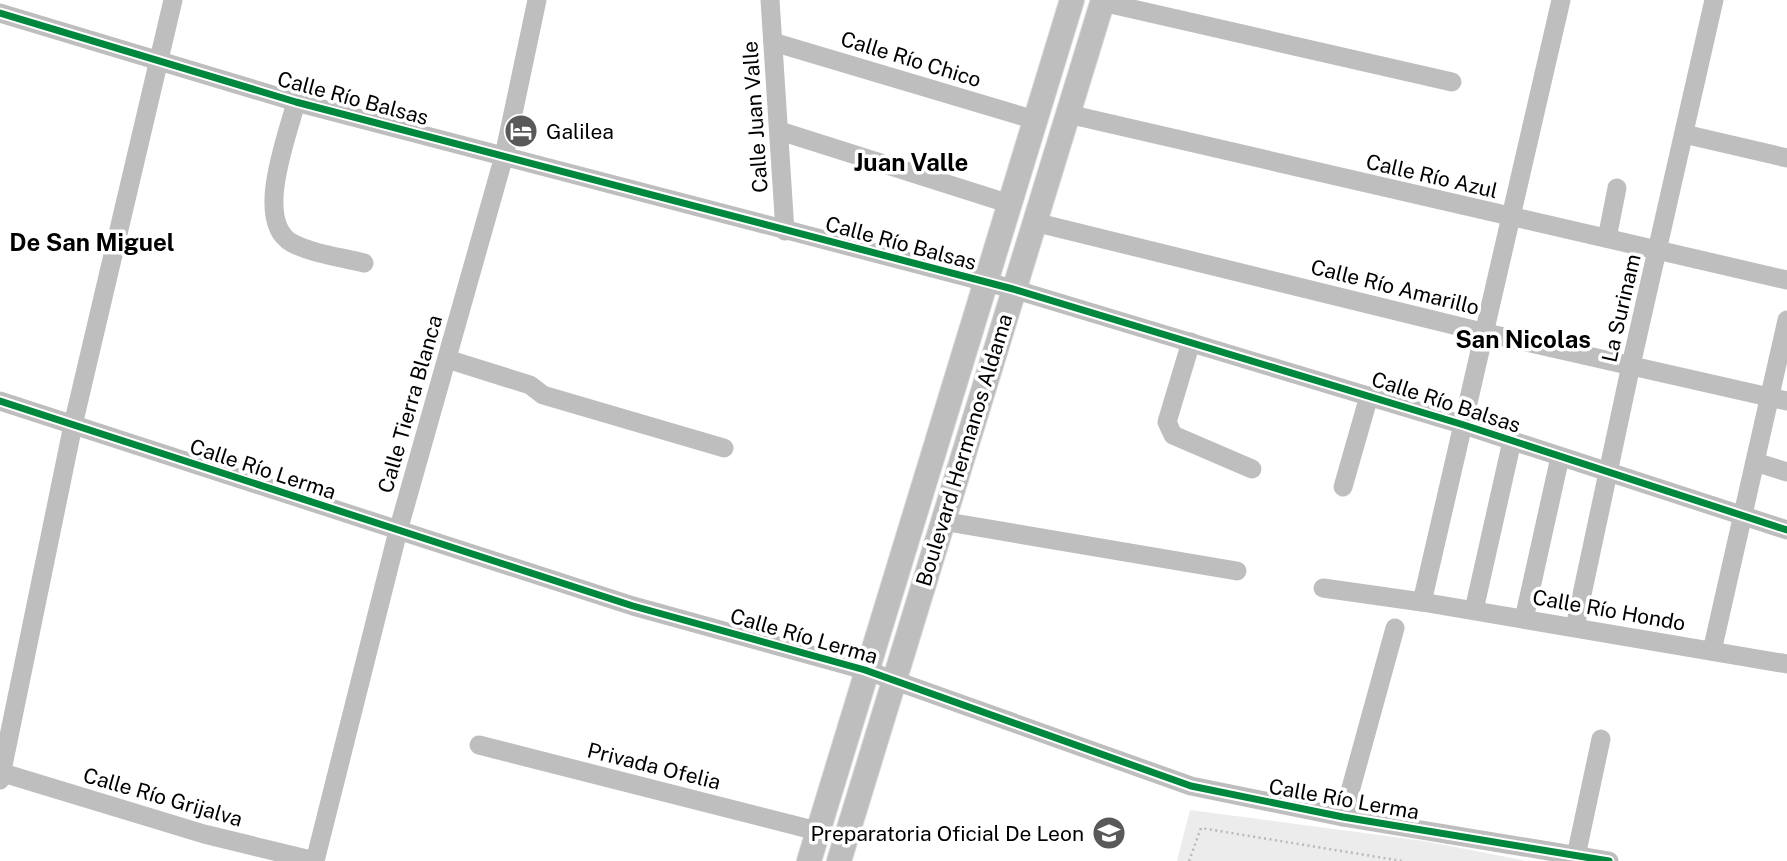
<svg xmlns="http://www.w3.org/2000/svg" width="1787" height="861" font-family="'Public Sans',sans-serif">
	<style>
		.green { fill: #ececec }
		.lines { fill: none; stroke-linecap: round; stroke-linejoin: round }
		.major-casing { stroke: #dbdbdb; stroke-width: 26 }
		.path { stroke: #b9b9b9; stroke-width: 2.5; stroke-dasharray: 2 3.5; stroke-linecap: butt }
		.minor { stroke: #bebebe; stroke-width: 19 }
		.major { stroke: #bebebe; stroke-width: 24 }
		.cycleway-casing { stroke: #fff; stroke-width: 11 }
		.cycleway { stroke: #00873e; stroke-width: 7 }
		.labels { text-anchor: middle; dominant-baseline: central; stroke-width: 7; stroke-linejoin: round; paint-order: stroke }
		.street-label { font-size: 21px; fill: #000; stroke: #fff }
		.poi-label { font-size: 21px; fill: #000; stroke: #fff; text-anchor: start }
		.quarter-label { font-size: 24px; font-weight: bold; fill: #000; stroke: #fff }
	</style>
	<rect width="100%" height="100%" fill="#fff"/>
	<path class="green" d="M1190 810 1424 841 1527 861H1177Z"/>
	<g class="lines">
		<defs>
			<g id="major">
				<path d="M809 861 1072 0"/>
				<path d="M839 861 1103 0"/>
			</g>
		</defs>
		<use href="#major" class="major-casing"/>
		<path class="path" d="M1189 861 1201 828 1402 861"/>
		<g class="minor">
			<path d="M770 0 785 231"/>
			<path d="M1102 2 1452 82"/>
			<path d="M0 13 296 102 1013 289 1464 425 1787 530"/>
			<path d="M773 42 1035 120"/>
			<path d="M296 102C288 135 253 221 292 243 313 254 341 257 364 263"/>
			<path d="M1068 114 1787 280"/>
			<path d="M780 131 1010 204"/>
			<path d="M1684 134 1787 158"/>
			<path d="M1034 222 1486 333 1787 401"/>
			<path d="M1607 238 1617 188"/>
			<path d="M1191 342 1167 422 1173 435 1252 469"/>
			<path d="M447 359 530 385 543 395 724 448"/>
			<path d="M0 401 633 606 865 670 1191 786 1343 817 1609 861"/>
			<path d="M1755 462 1787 472"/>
			<path d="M1343 487 1369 396"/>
			<path d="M942 521 1237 571"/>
			<path d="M1323 588 1422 602 1787 664"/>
			<path d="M1422 602 1561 0"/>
			<path d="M1474 610 1512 441"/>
			<path d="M1524 619 1560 457"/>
			<path d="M1575 627 1631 365 1714 0"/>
			<path d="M1712 651 1787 320"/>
			<path d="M479 745 817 831"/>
			<path d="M0 772 204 834 315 861 398 531 504 156 537 0"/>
			<path d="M0 780 73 425 173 0"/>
			<path d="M1343 817 1395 628"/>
			<path d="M1576 856 1601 739"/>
		</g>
		<use href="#major" class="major"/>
		<defs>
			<g id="cycleway">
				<path d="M0 13 296 102 1013 289 1464 425 1787 530"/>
				<path d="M0 401 633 606 865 670 1191 786 1343 817 1609 861"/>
			</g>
		</defs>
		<use href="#cycleway" class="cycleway-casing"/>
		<use href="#cycleway" class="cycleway"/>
	</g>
	<defs>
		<symbol id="hotel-disc" viewBox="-11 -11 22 22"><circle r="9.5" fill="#595959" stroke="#fff"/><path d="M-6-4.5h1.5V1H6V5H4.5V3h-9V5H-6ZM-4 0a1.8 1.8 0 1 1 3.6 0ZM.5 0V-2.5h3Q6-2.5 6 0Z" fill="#fff"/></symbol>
		<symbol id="university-disc" viewBox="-11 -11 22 22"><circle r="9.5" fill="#595959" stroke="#fff"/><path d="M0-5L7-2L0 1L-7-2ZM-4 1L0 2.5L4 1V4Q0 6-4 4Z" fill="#fff"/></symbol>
	</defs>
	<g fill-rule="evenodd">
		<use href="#hotel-disc" x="502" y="112" width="38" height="38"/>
		<use href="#university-disc" x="1090" y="814" width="38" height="38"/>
	</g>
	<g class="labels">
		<g class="street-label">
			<text transform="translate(911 59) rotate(17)">Calle Río Chico</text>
			<text transform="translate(353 98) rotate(15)">Calle Río Balsas</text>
			<text transform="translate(755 117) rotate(-94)">Calle Juan Valle</text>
			<text transform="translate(1432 176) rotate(13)">Calle Río Azul</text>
			<text transform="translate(901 243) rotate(15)">Calle Río Balsas</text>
			<text transform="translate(1395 287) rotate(14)">Calle Río Amarillo</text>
			<text transform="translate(1621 308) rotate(-77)">La Surinam</text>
			<text transform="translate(1446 402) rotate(18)">Calle Río Balsas</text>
			<text transform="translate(410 404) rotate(-74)">Calle Tierra Blanca</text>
			<text transform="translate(964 450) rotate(-73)">Boulevard Hermanos Aldama</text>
			<text transform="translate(263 469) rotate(18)">Calle Río Lerma</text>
			<text transform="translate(1609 610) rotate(10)">Calle Río Hondo</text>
			<text transform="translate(804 636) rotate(16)">Calle Río Lerma</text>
			<text transform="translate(654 766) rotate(14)">Privada Ofelia</text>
			<text transform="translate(163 797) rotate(16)">Calle Río Grijalva</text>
			<text transform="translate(1344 799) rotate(10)">Calle Río Lerma</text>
		</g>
		<g class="poi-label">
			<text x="546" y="131">Galilea</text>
			<text x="1084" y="833" text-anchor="end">Preparatoria Oficial De Leon</text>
		</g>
		<g class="quarter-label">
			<text x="911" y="162">Juan Valle</text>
			<text x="92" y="242">De San Miguel</text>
			<text x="1523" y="339">San Nicolas</text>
		</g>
	</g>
</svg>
